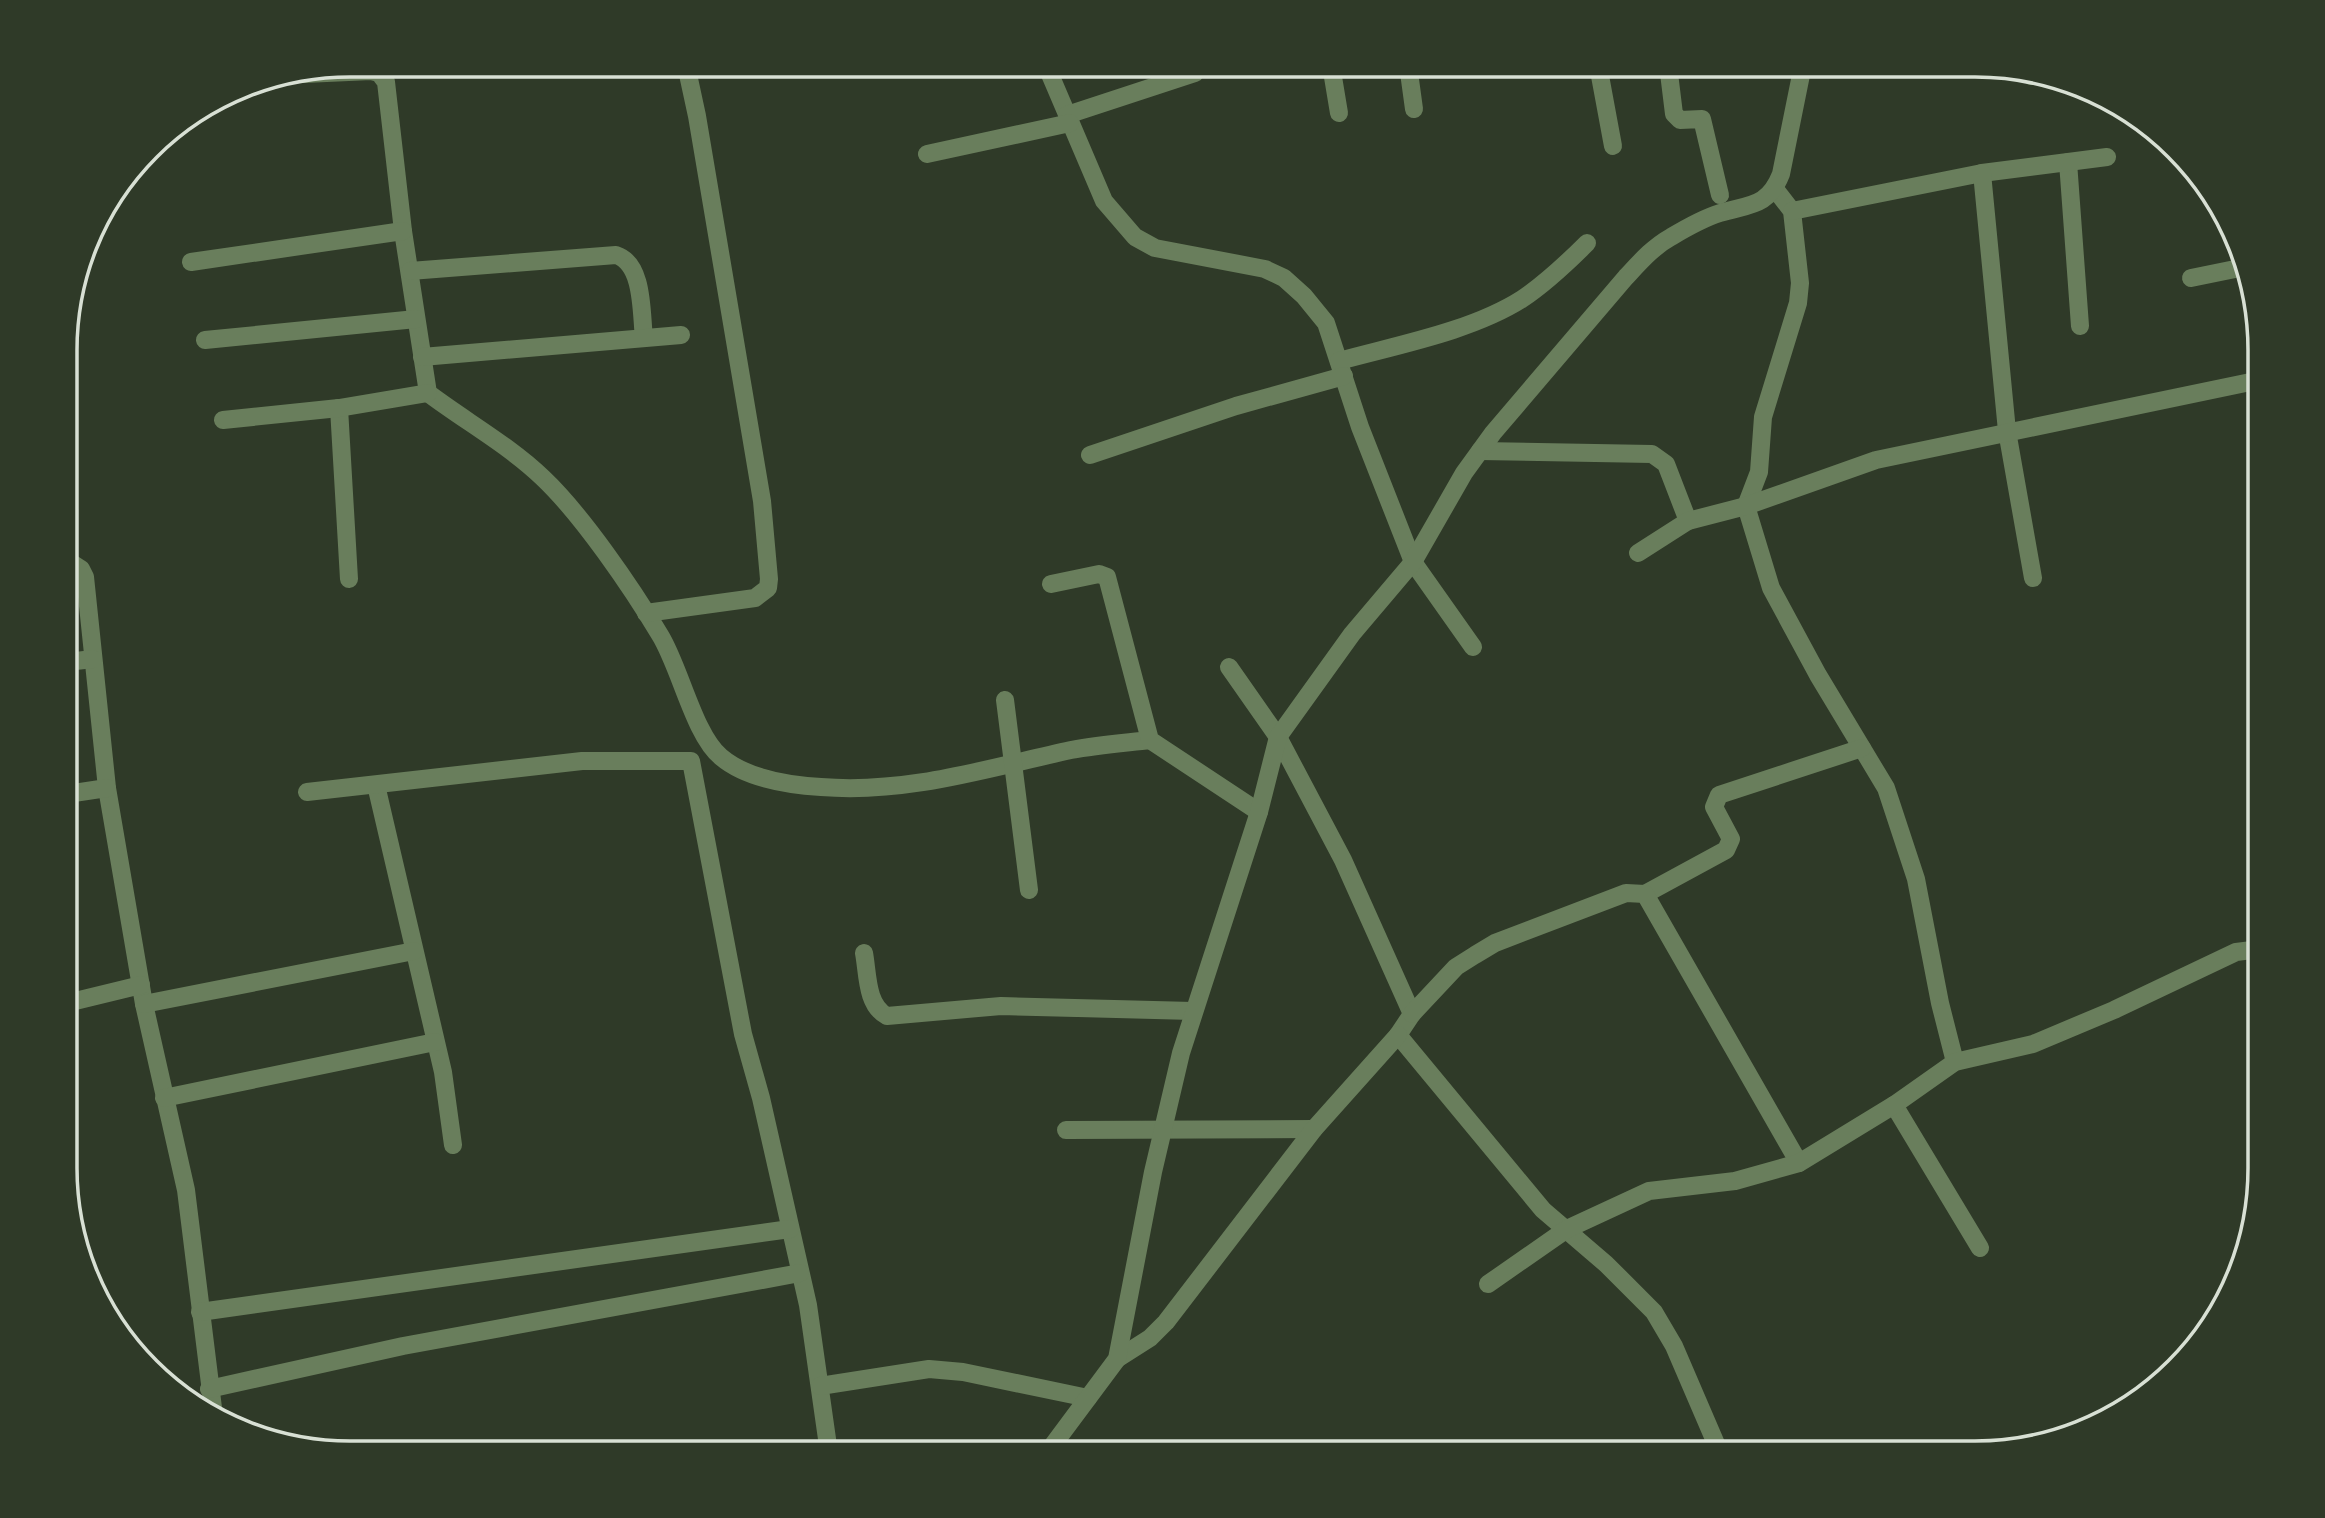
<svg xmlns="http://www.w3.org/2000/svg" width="2325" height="1518" font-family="Manrope,sans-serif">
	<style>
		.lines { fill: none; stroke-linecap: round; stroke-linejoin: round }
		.minor { stroke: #697e5c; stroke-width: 18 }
		.rim { fill: none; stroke: #d8e0d4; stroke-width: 3.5 }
	</style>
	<rect width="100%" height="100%" fill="#2f3a28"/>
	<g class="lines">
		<g class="minor">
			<path d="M1046 65 1104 201 1135 237 1155 248 1265 269 1284 278 1304 296 1326 323 1360 427 1413 562 1473 647"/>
			<path d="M1331 65 1339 113"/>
			<path d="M1408 65 1414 109"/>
			<path d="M1598 65 1613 146"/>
			<path d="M1668 65 1674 114 1680 120 1702 119 1720 195"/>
			<path d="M304 74 371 71 379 73 386 82 403 231 428 393C465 421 510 446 543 478 582 515 632 588 660 635 680 667 694 735 721 757 747 779 788 785 821 787 908 794 988 768 1071 750 1097 745 1124 743 1150 740"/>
			<path d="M2031 74V76"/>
			<path d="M1067 115 1195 73"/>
			<path d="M927 154 1070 123"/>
			<path d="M2068 162 2080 326"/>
			<path d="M1982 173 2107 157"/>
			<path d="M1775 189 1792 211 1800 283 1798 303 1763 417 1759 472 1746 506 1771 588 1818 675 1886 788 1916 879 1940 1003 1955 1062"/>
			<path d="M1792 211 1982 173 2007 431 2033 578"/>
			<path d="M191 262 403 231"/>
			<path d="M410 271 616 255C644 264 641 313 644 338"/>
			<path d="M2191 278 2240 268"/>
			<path d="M205 340 416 319"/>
			<path d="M422 357 681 335"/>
			<path d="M1339 361C1397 345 1472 331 1522 299 1546 283 1567 263 1587 243"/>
			<path d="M339 408 349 579"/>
			<path d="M223 420 339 408 428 393"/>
			<path d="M1480 451 1652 454 1666 464 1688 521"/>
			<path d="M1090 455 1236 406 1344 376"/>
			<path d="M1638 553 1688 521 1746 506 1876 460 2260 380"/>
			<path d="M67 560 81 569 85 577 107 788 144 1004 186 1190 214 1416"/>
			<path d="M1051 584 1099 574 1107 577 1150 740 1259 812"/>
			<path d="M646 613 755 598 768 588 769 579 762 501 697 116 686 65"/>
			<path d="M67 662 93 659"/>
			<path d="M1229 667 1278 737 1343 860 1412 1014 1398 1035 1543 1210 1606 1264 1654 1312 1674 1346 1720 1453"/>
			<path d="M1005 700 1029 890"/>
			<path d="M376 785 443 1072 453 1145"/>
			<path d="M307 792 582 761H691L743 1034 761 1098 808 1305 829 1453"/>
			<path d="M67 794 107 788"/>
			<path d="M1645 894 1726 850 1731 839 1714 807 1719 795 1862 748"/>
			<path d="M864 953C868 974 866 1005 887 1016L1001 1006 1193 1011"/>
			<path d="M67 1003 141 985"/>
			<path d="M144 1004 414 951"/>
			<path d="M1412 1014 1456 967 1475 955 1495 943 1626 893 1645 894 1799 1163"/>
			<path d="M164 1098 435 1042"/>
			<path d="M1894 1105 1980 1248"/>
			<path d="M1066 1130 1314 1129"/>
			<path d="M1488 1284 1567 1229 1649 1191 1735 1181 1799 1163 1894 1105 1955 1062 2033 1044 2114 1010 2236 952 2260 949"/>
			<path d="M200 1312 790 1229"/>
			<path d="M1117 1359 1150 1338 1166 1322 1314 1129 1398 1035"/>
			<path d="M820 1386 929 1369 963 1372 1088 1398"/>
			<path d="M209 1389 403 1346 800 1273"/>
			<path d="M1047 1453 1117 1359 1153 1172 1181 1053 1259 812 1278 737 1352 634 1413 562 1464 473 1493 433 1626 277C1640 262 1653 247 1671 237 1686 228 1704 218 1720 213 1750 204 1768 207 1781 174L1803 65"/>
		</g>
	</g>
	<path d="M0 0H2325V1518H0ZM350 77H1975A273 273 0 0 1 2248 350V1168A273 273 0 0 1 1975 1441H350A273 273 0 0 1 77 1168V350A273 273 0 0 1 350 77Z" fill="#2f3a28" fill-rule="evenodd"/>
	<path class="rim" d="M350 77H1975A273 273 0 0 1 2248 350V1168A273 273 0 0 1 1975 1441H350A273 273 0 0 1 77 1168V350A273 273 0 0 1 350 77Z"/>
</svg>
